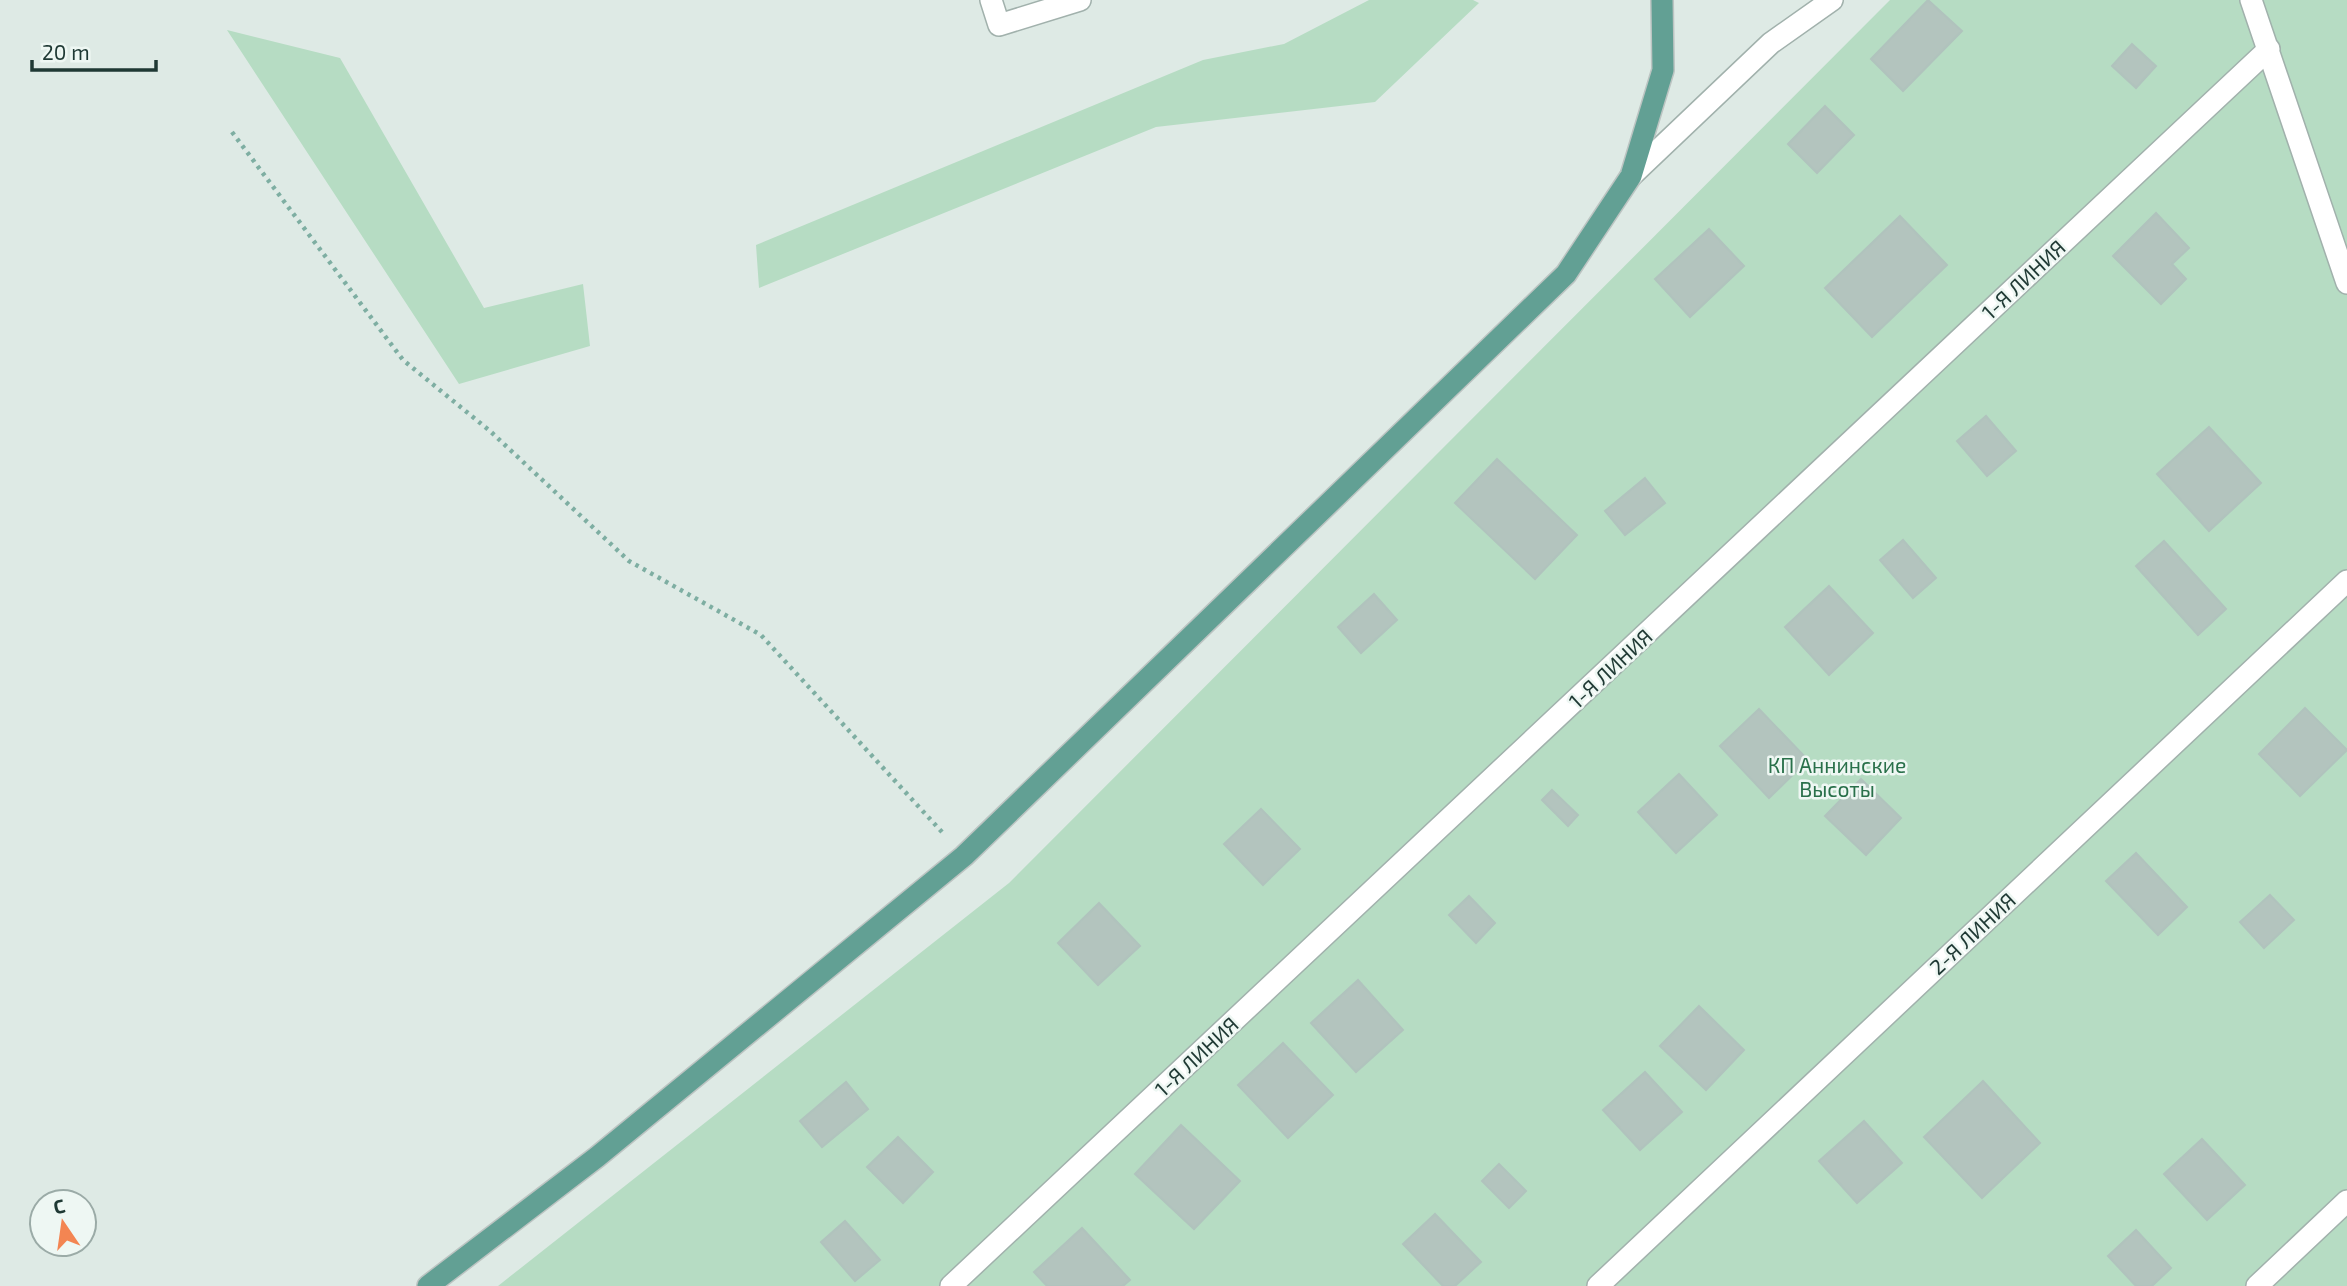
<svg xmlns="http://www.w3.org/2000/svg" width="2347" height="1286" font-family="'Exo 2',sans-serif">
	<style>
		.green { fill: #b6dcc3 }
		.building { fill: #b3c4be; stroke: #b0c3bd; stroke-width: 2 }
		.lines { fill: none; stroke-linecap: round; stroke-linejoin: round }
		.minor-casing { stroke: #a1b1ac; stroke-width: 24 }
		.major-casing { stroke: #bcc4c2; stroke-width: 24 }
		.path { stroke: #7eaea2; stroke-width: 4.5; stroke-dasharray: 3.5 5; stroke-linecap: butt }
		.minor { stroke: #fff; stroke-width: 21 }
		.major { stroke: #62a094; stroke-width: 21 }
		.labels { text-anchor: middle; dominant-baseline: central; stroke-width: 5; stroke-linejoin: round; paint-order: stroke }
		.street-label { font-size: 21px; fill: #1f3934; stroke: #eef7f3 }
		.park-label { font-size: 21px; fill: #29704a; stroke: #eef7f3 }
	</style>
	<rect width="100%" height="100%" fill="#deeae5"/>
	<g class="green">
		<path d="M1369 0H1473L1479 3 1375 102 1156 127 759 288 756 245 1203 60 1284 44Z"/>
		<path d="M1890 0H2347V1286H498L1009 883Z"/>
		<path d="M227 30 340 58 484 308 583 284 590 346 459 384Z"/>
	</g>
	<g class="building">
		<path d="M1928 0 1962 31 1903 91 1871 59Z"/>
		<path d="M2132 44 2156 66 2136 88 2112 66Z"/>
		<path d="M1825 106 1854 135 1817 173 1788 144Z"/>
		<path d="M2156 213 2189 248 2172 264 2186 279 2161 304 2113 256Z"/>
		<path d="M1900 216 1947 265 1872 337 1825 288Z"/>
		<path d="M1709 229 1744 266 1690 317 1655 279Z"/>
		<path d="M1986 416 2016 451 1987 476 1957 441Z"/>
		<path d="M2209 427 2261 483 2209 531 2157 474Z"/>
		<path d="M1497 459 1577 535 1535 579 1455 503Z"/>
		<path d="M1645 478 1665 503 1625 535 1605 511Z"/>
		<path d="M1903 540 1936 578 1913 598 1880 560Z"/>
		<path d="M2164 541 2226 609 2198 635 2136 566Z"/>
		<path d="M1829 586 1873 633 1829 675 1785 627Z"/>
		<path d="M1374 594 1397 620 1361 653 1338 627Z"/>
		<path d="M2305 708 2347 750 2300 796 2259 754Z"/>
		<path d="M1759 709 1808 760 1769 798 1720 746Z"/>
		<path d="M1679 774 1717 815 1676 853 1638 812Z"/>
		<path d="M1861 779 1901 818 1866 855 1825 816Z"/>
		<path d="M1552 790 1578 815 1568 826 1542 800Z"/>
		<path d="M1261 809 1300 849 1263 885 1224 844Z"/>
		<path d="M2136 853 2187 907 2158 935 2106 881Z"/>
		<path d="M2270 895 2294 920 2264 948 2240 922Z"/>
		<path d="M1469 896 1495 923 1476 943 1449 915Z"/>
		<path d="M1099 903 1140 946 1098 985 1058 943Z"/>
		<path d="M1358 980 1403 1030 1356 1072 1311 1023Z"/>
		<path d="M1699 1006 1744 1050 1706 1090 1660 1046Z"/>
		<path d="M1283 1043 1333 1095 1288 1138 1238 1085Z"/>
		<path d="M1645 1072 1682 1112 1640 1150 1603 1110Z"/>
		<path d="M1983 1081 2040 1143 1982 1198 1924 1137Z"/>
		<path d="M846 1082 868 1109 822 1147 800 1121Z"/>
		<path d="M1864 1121 1902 1163 1857 1203 1819 1161Z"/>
		<path d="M1181 1125 1240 1181 1194 1229 1135 1174Z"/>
		<path d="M898 1137 933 1172 903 1203 867 1167Z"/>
		<path d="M2202 1139 2245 1185 2207 1220 2164 1174Z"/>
		<path d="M1499 1164 1526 1191 1509 1208 1482 1181Z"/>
		<path d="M1435 1214 1481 1262 1455 1286H1443L1403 1244Z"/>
		<path d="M845 1221 880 1260 855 1281 821 1242Z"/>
		<path d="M1082 1228 1130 1280 1123 1286H1047L1034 1272Z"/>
		<path d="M2136 1230 2171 1268 2152 1286H2136L2108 1256Z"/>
	</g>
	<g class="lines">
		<defs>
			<g id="minor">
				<path d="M991 0 999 25 1080 0"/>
				<path d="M2251 0 2347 283"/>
				<path d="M1631 176 1771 43 1832 0"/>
				<path d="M951 1286 2269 49"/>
				<path d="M1598 1286 2347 581"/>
				<path d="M2257 1286 2347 1201"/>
			</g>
			<path id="major" d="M428 1286 597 1157 964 856 1566 274 1631 176 1663 70 1662 0"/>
		</defs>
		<use href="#minor" class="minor-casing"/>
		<use href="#major" class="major-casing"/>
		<path class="path" d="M232 132 403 360 490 431 629 561 761 635 942 832"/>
		<use href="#minor" class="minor"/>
		<use href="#major" class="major"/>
	</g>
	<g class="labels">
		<g class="street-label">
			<text transform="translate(2023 279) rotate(-43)">1-Я ЛИНИЯ</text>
			<text transform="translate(1610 668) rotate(-43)">1-Я ЛИНИЯ</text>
			<text transform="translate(1972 933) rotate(-43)">2-Я ЛИНИЯ</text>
			<text transform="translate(1196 1056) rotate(-43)">1-Я ЛИНИЯ</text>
		</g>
		<g class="park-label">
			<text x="1837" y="764">КП Аннинские<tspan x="1837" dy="24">Высоты</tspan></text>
		</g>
	</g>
	<g transform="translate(63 1223) rotate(347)"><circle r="33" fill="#eef7f3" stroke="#9baba7" stroke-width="2"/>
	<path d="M0-5L12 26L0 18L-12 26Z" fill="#f38552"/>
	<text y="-10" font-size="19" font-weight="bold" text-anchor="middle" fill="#1f3934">С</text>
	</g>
	<path d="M32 60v10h124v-10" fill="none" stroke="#1f3934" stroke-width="3.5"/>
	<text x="42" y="60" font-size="21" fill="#1f3934" stroke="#eef7f3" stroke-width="5" paint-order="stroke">20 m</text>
</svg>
